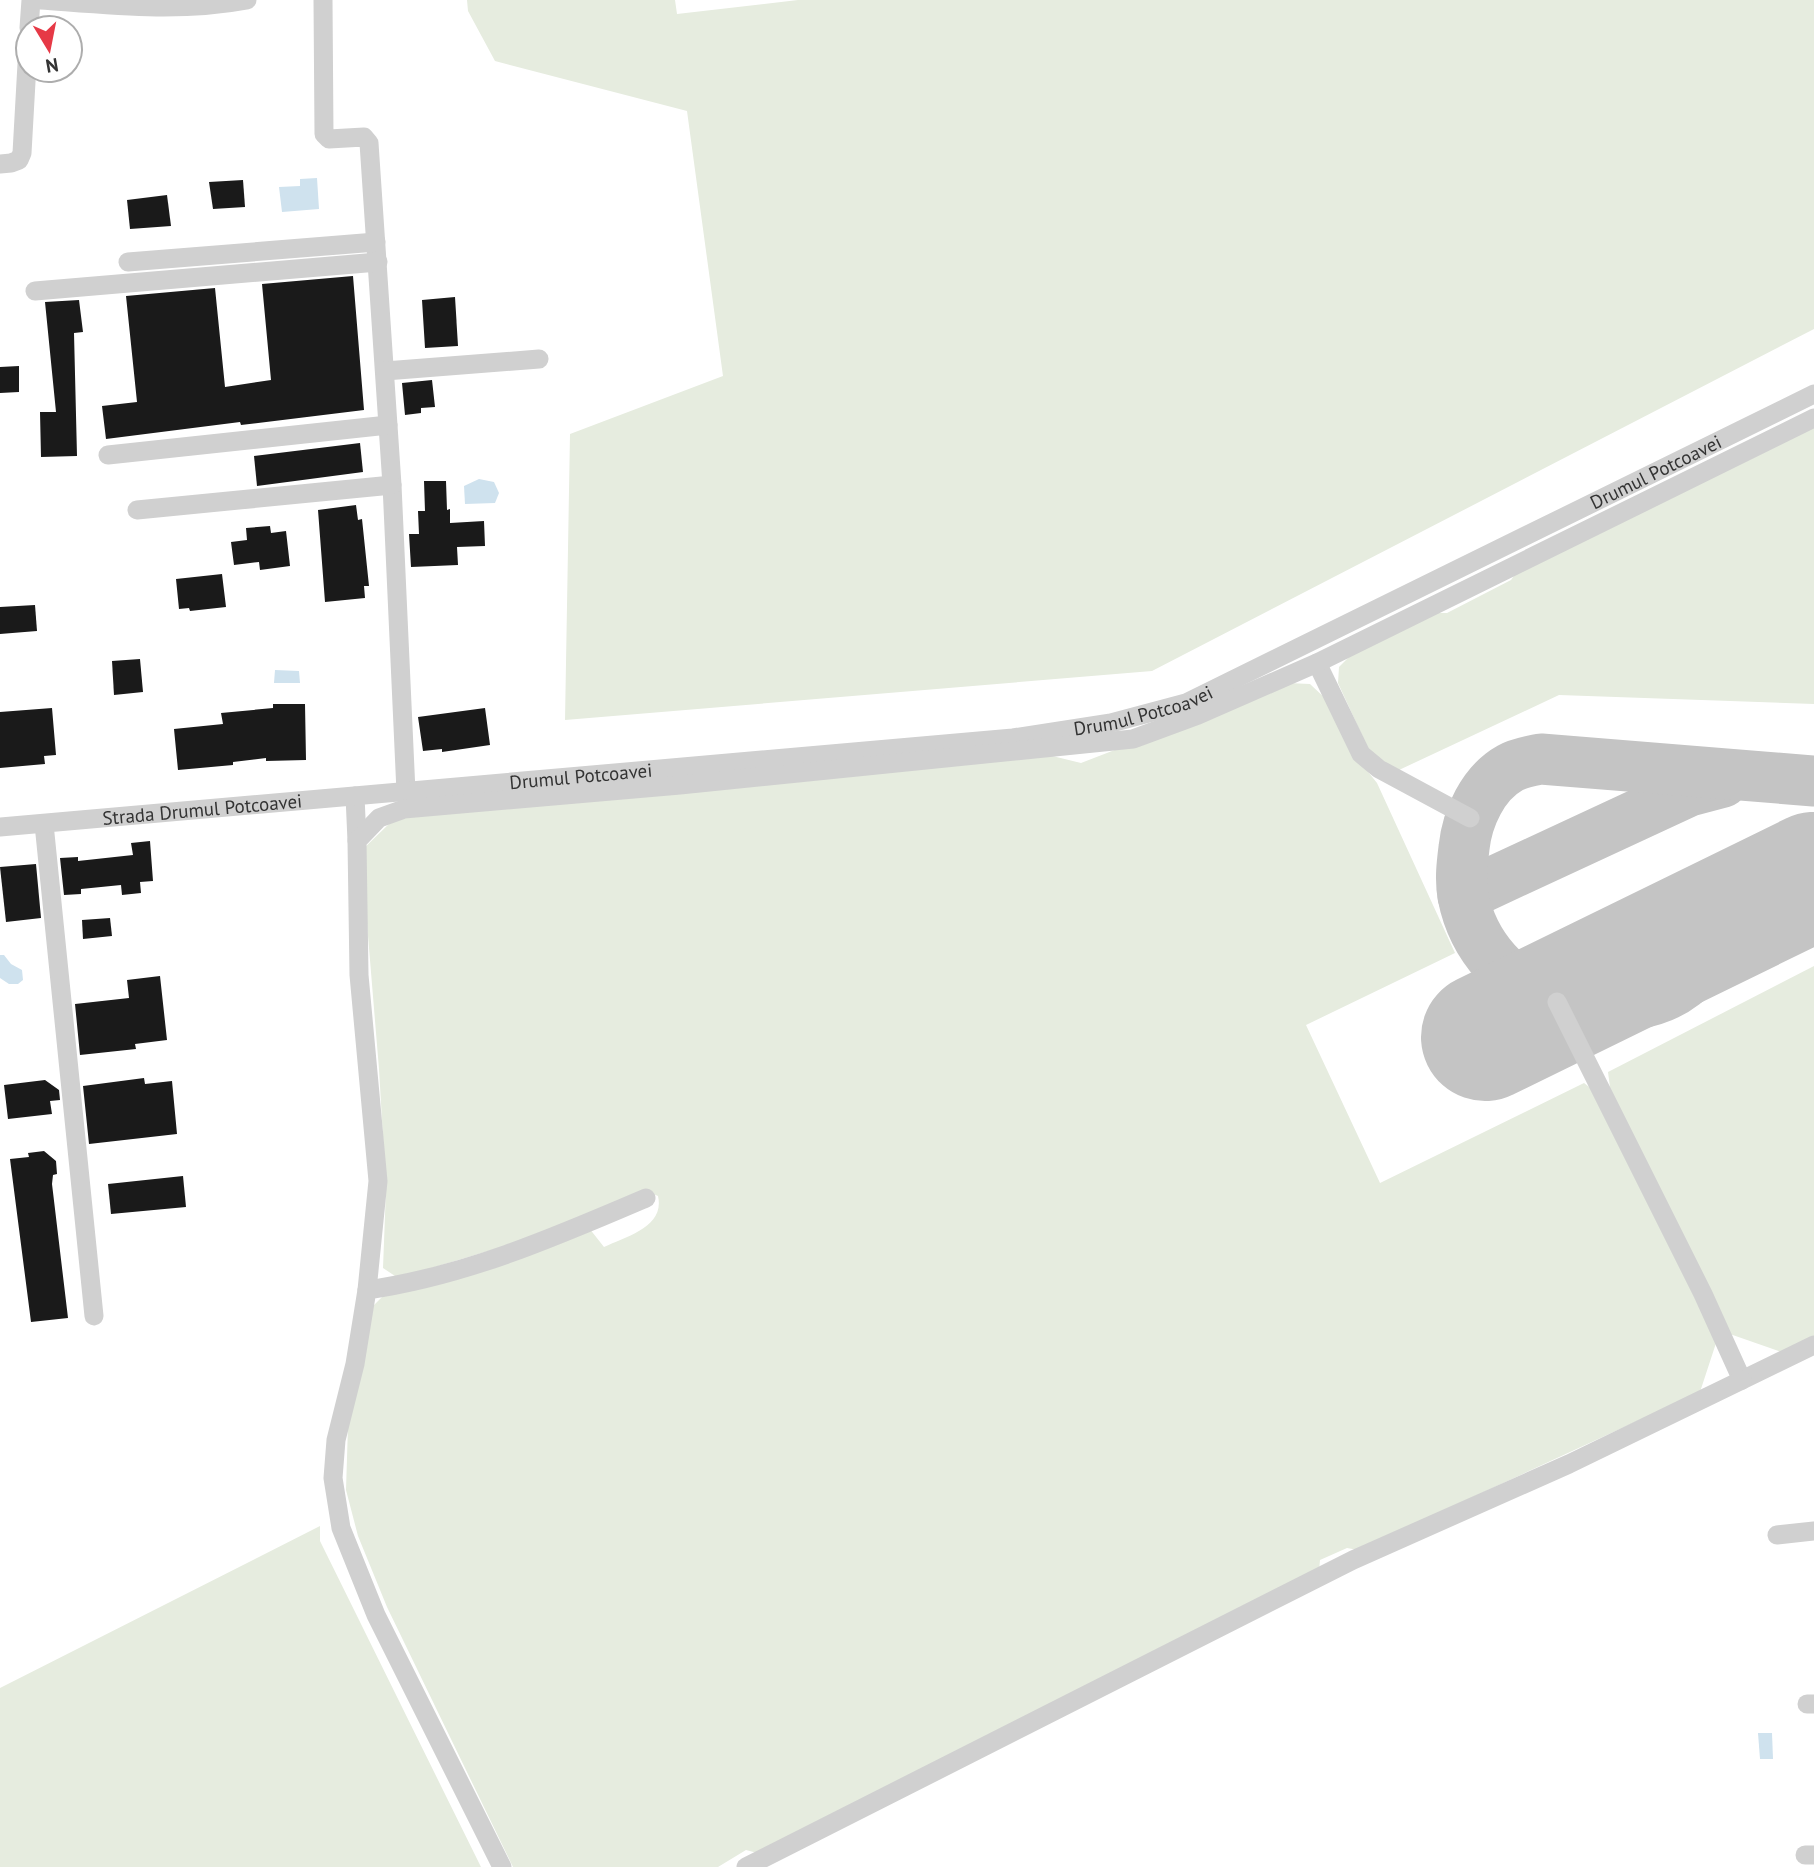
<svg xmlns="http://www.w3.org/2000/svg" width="1814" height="1867" font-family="'PT Sans',sans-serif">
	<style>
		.green { fill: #e6ecdf }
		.water { fill: #cfe2ee }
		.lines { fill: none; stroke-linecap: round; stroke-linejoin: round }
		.taxiway { stroke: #c4c4c4; stroke-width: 51 }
		.runway { stroke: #c4c4c4; stroke-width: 128 }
		.building { fill: #1a1a1a }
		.minor { stroke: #d0d0d0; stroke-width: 19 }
		.labels { text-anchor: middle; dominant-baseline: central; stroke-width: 7; stroke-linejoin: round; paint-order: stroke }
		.street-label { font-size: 19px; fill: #333; stroke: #fff }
	</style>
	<rect width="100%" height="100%" fill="#fff"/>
	<g class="green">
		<path d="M467 0H675L677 14 798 0H1814V329L1152 671 565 720 570 434 723 376 687 111 495 61 468 11Z"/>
		<path d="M1814 423V704L1559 695 1399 770 1372 757 1338 683 1339 667 1356 650 1430 613H1447L1511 580 1521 566Z"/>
		<path d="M1288 683 1310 684 1327 700 1361 763 1377 783 1455 953 1306 1025 1380 1183 1584 1083 1601 1096 1718 1337 1700 1392 1358 1550 1347 1548 1320 1560 1319 1571 761 1854 746 1850 718 1867H513L387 1607 358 1536 346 1490 348 1426 373 1306 385 1294 589 1228 604 1247C627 1236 665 1227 658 1196L649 1192 569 1227 398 1278 383 1268 386 1189 379 1069 361 851 391 822 414 815 1036 752 1081 763Z"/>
		<path d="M1814 966V1338L1784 1353 1727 1333 1611 1095 1608 1072Z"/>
		<path d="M320 1526V1541L481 1867H0V1688Z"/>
	</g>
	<g class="water">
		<path d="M317 178 319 209 282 212 279 187 300 186V179Z"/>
		<path d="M479 479 494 482 499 493 495 503 465 504 464 486Z"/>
		<path d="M275 670 299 671 300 683H274Z"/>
		<path d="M0 955H4L11 964 22 970 23 980 18 984H9L0 978Z"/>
		<path d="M1758 1733H1772L1773 1759H1760Z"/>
	</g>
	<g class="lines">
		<g class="taxiway">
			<path d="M1463 896 1689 791 1723 782"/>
			<path d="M1739 913C1725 940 1709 965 1684 984 1670 995 1653 1001 1636 1004 1618 1008 1601 1011 1583 1009 1574 1008 1566 1004 1557 1002 1509 986 1473 947 1463 896 1460 880 1462 864 1464 848 1467 818 1483 783 1510 768 1519 763 1531 761 1541 759L1814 781"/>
		</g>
		<path class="runway" d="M1485 1037 1814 876"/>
	</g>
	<g class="building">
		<path d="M243 180 245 207 213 209 209 182Z"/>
		<path d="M167 195 171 226 130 229 127 200Z"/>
		<path d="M353 276 364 410 241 425 240 422 106 439 102 406 137 402 126 296 215 288 225 387 271 380 262 284Z"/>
		<path d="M455 297 458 346 425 348 422 300Z"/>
		<path d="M79 300 83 332 74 333 77 456 41 457 40 412H56L45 302Z"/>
		<path d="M19 366V392L0 393V367Z"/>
		<path d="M432 380 435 407 421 408V413L405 415 402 383Z"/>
		<path d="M360 443 363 472 257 486 254 456Z"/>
		<path d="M424 481H446L447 510 450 509V523L484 521 485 546 457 547 458 565 411 567 409 534H419L418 511H425Z"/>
		<path d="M356 505 358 520 362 519 369 586H364L365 598 325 602 318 510Z"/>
		<path d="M270 526 271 533 286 531 290 566 260 570 259 562 234 565 231 542 247 540 246 528Z"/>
		<path d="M222 574 226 607 190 611 189 608 179 609 176 579Z"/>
		<path d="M35 605 37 631 0 634V607Z"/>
		<path d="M140 659 143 692 114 695 112 661Z"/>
		<path d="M273 704H305L306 760 266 761V758L233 762V765L178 770 174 729 223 724 221 713 273 708Z"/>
		<path d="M52 708 56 755 44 756 45 764 0 768V712Z"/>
		<path d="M485 708 490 745 442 752V749L423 751 418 717Z"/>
		<path d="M150 841 153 881 140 882 141 893 122 895 121 885 81 889V894L64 895 60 858 78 857V861L133 855 131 843Z"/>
		<path d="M36 864 41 918 6 922 0 867Z"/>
		<path d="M110 918 112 936 83 939 82 920Z"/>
		<path d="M160 976 167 1040 135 1044 136 1049 80 1055 75 1004 129 998 127 980Z"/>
		<path d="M144 1078 145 1084 172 1081 177 1134 89 1144 83 1086Z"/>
		<path d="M45 1080 59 1090 60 1100 50 1101 52 1114 8 1119 4 1085Z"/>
		<path d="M44 1151 56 1161 57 1174 53 1175 52 1184 68 1318 31 1322 10 1159 29 1157 28 1153Z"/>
		<path d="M183 1176 186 1207 111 1214 108 1184Z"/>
	</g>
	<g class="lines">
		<g class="minor">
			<path d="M41 0C109 5 179 13 247 0"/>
			<path d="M323 0 324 134 329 139 364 137 369 143 392 485 406 792"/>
			<path d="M29 28 31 0"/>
			<path d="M0 164 11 163 19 160 22 153 28 46"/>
			<path d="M128 262 376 242"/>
			<path d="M35 291 378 262"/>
			<path d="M385 371 539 359"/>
			<path d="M108 455 388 425"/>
			<path d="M137 510 392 485"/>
			<path d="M1317 663 1361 754 1379 769 1470 818"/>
			<path d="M355 796 357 841"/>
			<path d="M44 824 94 1316"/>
			<path id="s1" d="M0 827 1013 738 1111 723 1186 703 1814 394"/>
			<path d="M1557 1002 1703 1294 1742 1380 1814 1345"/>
			<path d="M367 1290 378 1181 359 975 357 841 379 818 404 809 680 785 1133 739 1198 715 1317 663 1814 418"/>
			<path d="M1777 1535 1814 1531"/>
			<path d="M1807 1704H1814"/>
			<path d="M1805 1855H1814"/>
			<path d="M502 1867 376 1615 341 1528 333 1478 336 1440 355 1364 367 1290C465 1276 555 1237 646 1198"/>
			<path d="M746 1867 1353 1560 1569 1464 1742 1380"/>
		</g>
	</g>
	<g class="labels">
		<g class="street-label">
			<text stroke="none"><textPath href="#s1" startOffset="1717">Drumul Potcoavei</textPath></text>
			<text stroke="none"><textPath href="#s1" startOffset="1150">Drumul Potcoavei</textPath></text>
			<text stroke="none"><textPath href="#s1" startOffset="583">Drumul Potcoavei</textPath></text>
			<text stroke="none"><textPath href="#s1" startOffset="203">Strada Drumul Potcoavei</textPath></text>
		</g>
	</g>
	<g transform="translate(49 49) rotate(170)"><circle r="33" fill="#ffffff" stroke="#adadad" stroke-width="2"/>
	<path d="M0-5L12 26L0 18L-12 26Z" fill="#e63946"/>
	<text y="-10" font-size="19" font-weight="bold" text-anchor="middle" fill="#333333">N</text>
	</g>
</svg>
